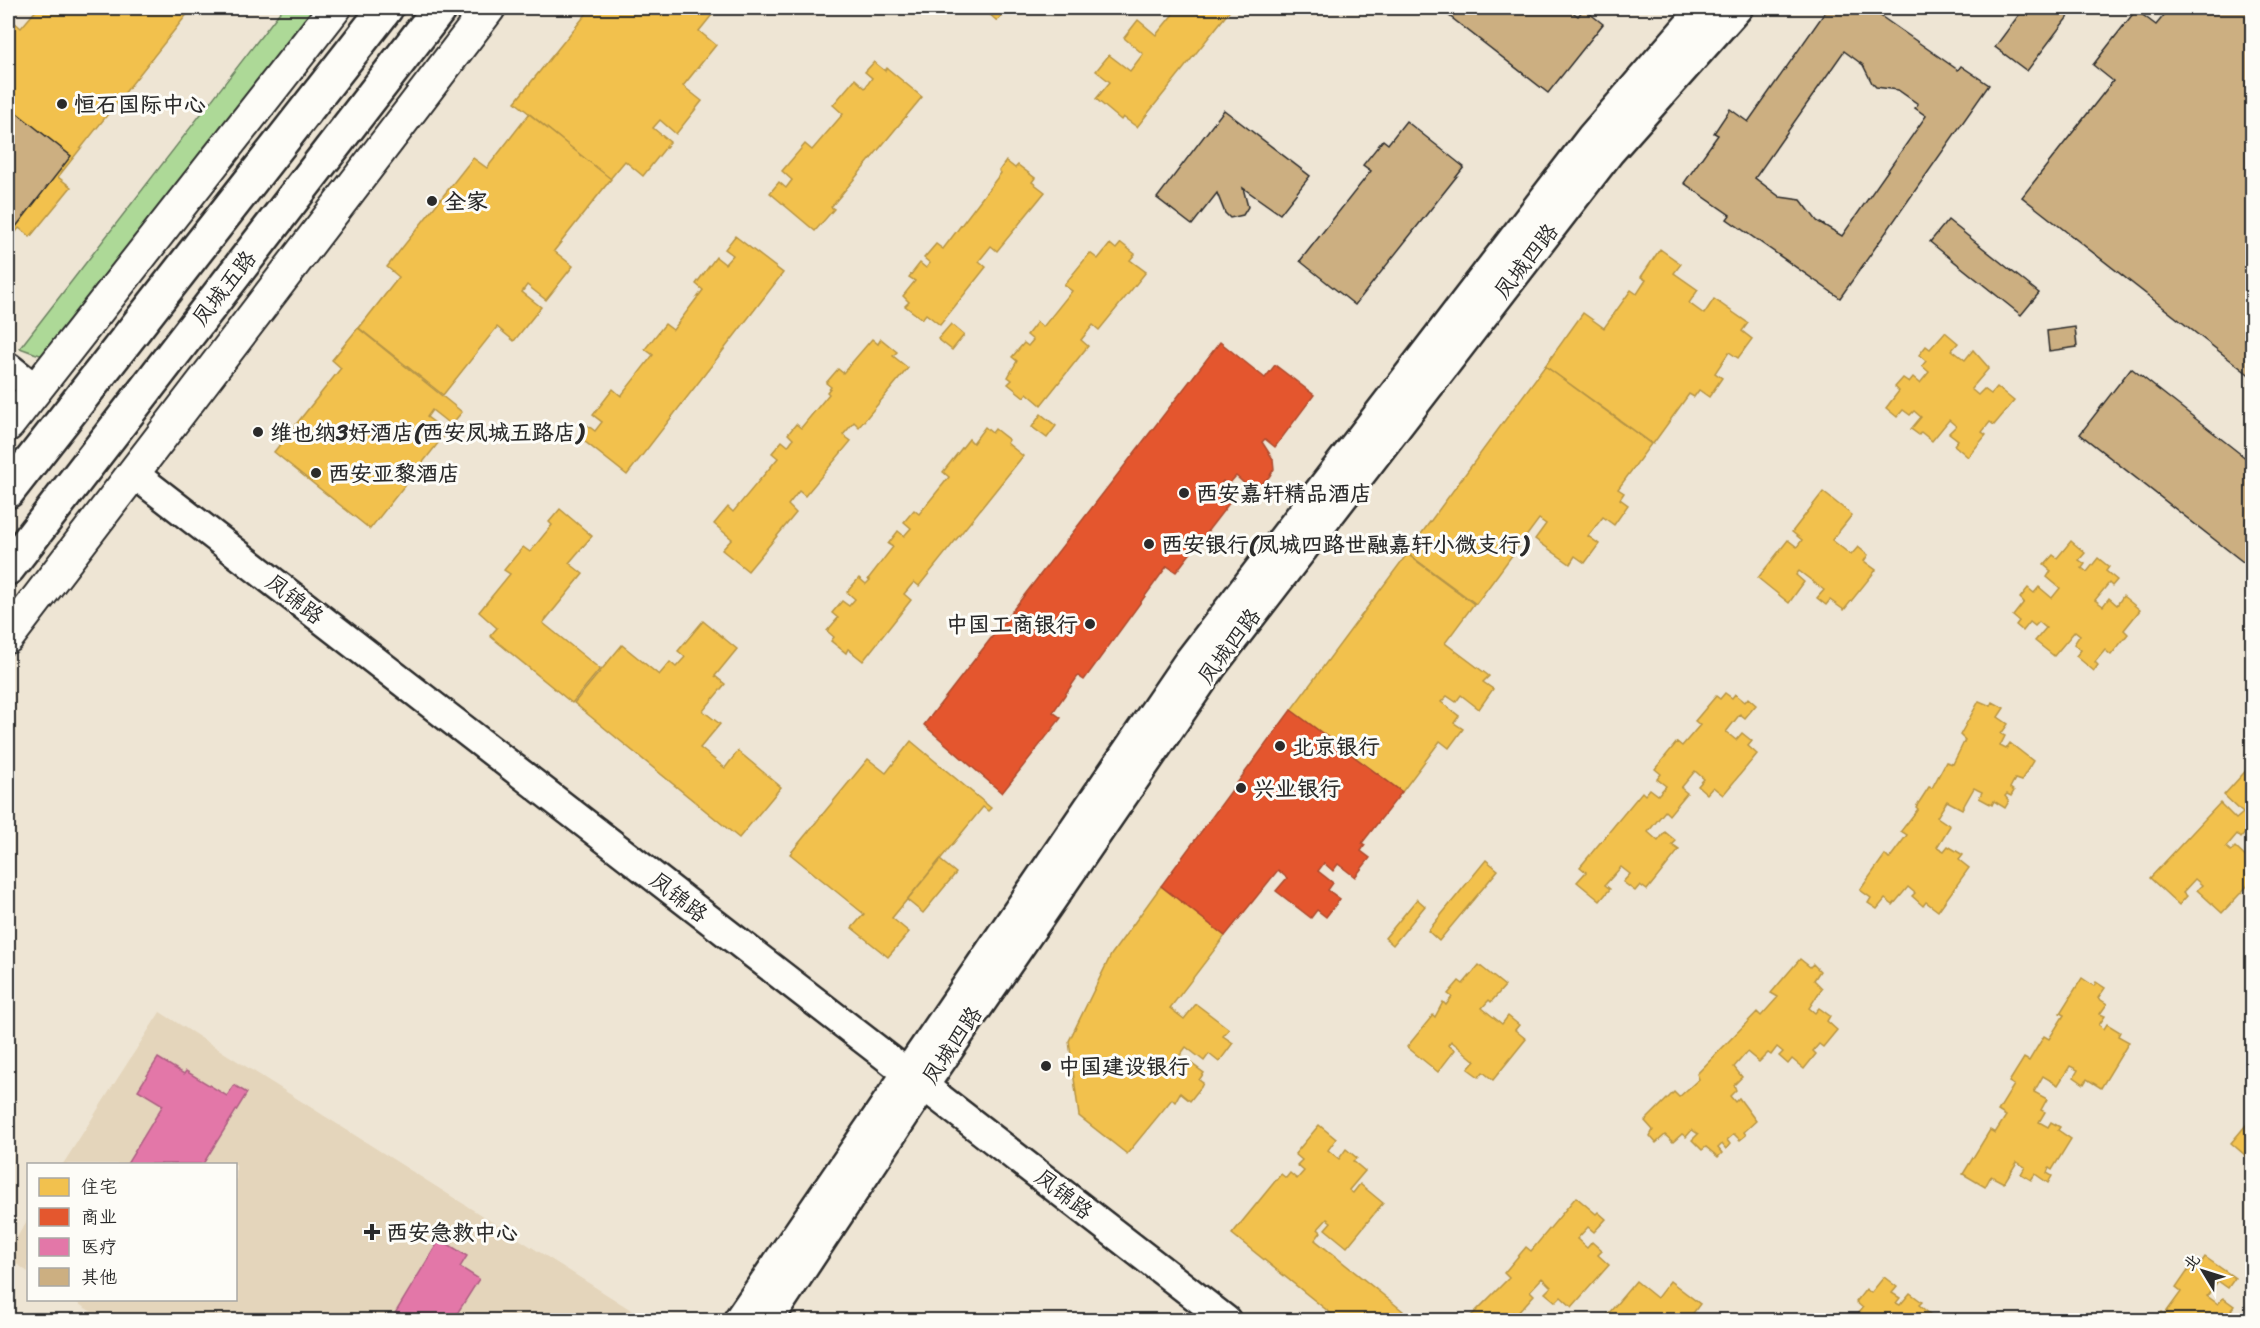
<svg xmlns="http://www.w3.org/2000/svg" width="2260" height="1328" font-family="Sriracha,'LXGW WenKai TC',sans-serif">
	<style>
		.built { fill: #e4d5bb }
		.green { fill: #add997; stroke: #6c8261; stroke-width: 1.5 }
		.homes { fill: #f2c14e; stroke: #b69444; stroke-width: 1.5 }
		.shops { fill: #e4572e; stroke: #ac4a2d; stroke-width: 1.5 }
		.health { fill: #e377a8; stroke: #ac6082; stroke-width: 1.5 }
		.building { fill: #ccaf81; stroke: #2b2b2b; stroke-width: 1.5; fill-rule: evenodd }
		.lines { fill: none; stroke-linecap: round; stroke-linejoin: round }
		.tertiary-casing { stroke: #2b2b2b; stroke-width: 33 }
		.secondary-casing { stroke: #2b2b2b; stroke-width: 36 }
		.primary-casing { stroke: #2b2b2b; stroke-width: 38 }
		.tertiary { stroke: #fdfcf7; stroke-width: 28 }
		.secondary { stroke: #fdfcf7; stroke-width: 32 }
		.primary { stroke: #fdfcf7; stroke-width: 33 }
		.poi-dot { fill: #2b2b2b; stroke: #fdfcf7; stroke-width: 2 }
		.labels { text-anchor: middle; dominant-baseline: central; stroke-width: 6; stroke-linejoin: round; paint-order: stroke }
		.poi-label { font-size: 22px; font-weight: bold; fill: #2b2b2b; stroke: #fdfcf7; text-anchor: start }
		.street-label { font-size: 22px; fill: #2b2b2b; stroke: #fdfcf7 }
	</style>
	<rect width="100%" height="100%" fill="#eee5d4"/>
	<filter id="ink" filterUnits="userSpaceOnUse"><feTurbulence type="fractalNoise" baseFrequency=".0167" numOctaves="2"/><feDisplacementMap in="SourceGraphic" scale="12" xChannelSelector="R" yChannelSelector="G"/><feConvolveMatrix kernelMatrix="1 2 1 2 8 2 1 2 1" color-interpolation-filters="sRGB"/></filter>
	<g filter="url(#ink)">
		<g class="built">
			<path d="M160 1012 647 1320H105L72 1300H236V1164H63Z"/>
			<path d="M28 1219V1272L8 1258V1252Z"/>
		</g>
		<path class="green" d="M283 8H352L85 348C60 363 46 358 20 348Z"/>
		<g class="homes">
			<path d="M38 8H192L58 177 71 187 30 237 19 228 8 242V30L14 22 21 28Z"/>
			<path d="M591 8H702L712 15 699 31 716 45 683 86 702 101 676 134 660 120 653 128 670 142 643 176 625 161 610 179 515 102Z"/>
			<path d="M975 8H1008L997 21 986 11 983 14Z"/>
			<path d="M1178 8H1232L1137 127 1123 117 1121 120 1096 99 1110 82 1096 71 1109 55 1130 71 1143 54 1124 38 1138 20 1156 35Z"/>
			<path d="M874 62 885 71 887 68 922 97 831 207 834 209 815 231 770 193 779 182 786 188 792 180 782 171 805 144 812 150 843 114 833 105 855 79 865 88 872 78 865 72Z"/>
			<path d="M529 114 611 179 554 251 573 266 546 300 527 285 522 292 541 307 514 341 497 327 443 395 359 328 399 277 387 267 473 158 487 168Z"/>
			<path d="M1006 161 1015 168 1018 165 1035 178 1032 182 1045 192 997 251 991 246 979 261 986 267 940 325 926 314 922 319 905 306 909 302 903 296 915 281 909 277 920 263 926 268 930 263 924 258 936 244 943 249 1001 173 999 171Z"/>
			<path d="M735 236 783 273 627 475 579 437 587 425 595 431 602 422 593 415 613 389 621 396 653 355 645 349 665 324 673 330 703 290 696 284 716 257 725 264 733 255 725 249Z"/>
			<path d="M1121 243 1135 254 1130 260 1146 272 1099 330 1093 325 1081 340 1088 346 1041 405 1027 393 1024 397 1008 384 1012 380 1008 377 1017 361 1012 357 1024 343 1028 346 1033 340 1027 335 1037 322 1043 327 1072 291 1064 285 1090 253 1098 259 1110 244 1116 249Z"/>
			<path d="M1660 249 1681 264 1674 273 1698 290 1689 303 1704 314 1714 299 1748 323 1742 331 1752 339 1738 358 1729 352 1715 373 1722 378 1709 397 1699 390 1694 397 1689 394 1653 444 1545 366 1583 313 1604 328 1631 290 1637 294 1646 280 1641 277Z"/>
			<path d="M951 324 964 335 952 350 938 339Z"/>
			<path d="M358 328 462 412 451 425 432 410 427 417 447 432 370 529 274 452 341 368 332 360Z"/>
			<path d="M1945 332 1958 343 1952 350 1965 360 1973 350 1989 368 1971 389 1978 395 1984 389 1991 394 1997 387 2014 401 1994 425 1990 422 1982 432 1986 435 1968 457 1954 445 1958 440 1949 433 1956 426 1949 420 1932 441 1921 432 1919 435 1911 429 1921 417 1914 411 1910 415 1903 410 1897 417 1886 408 1899 391 1895 387 1903 378 1909 382 1913 377 1920 383 1929 372 1922 366 1926 361 1919 355 1926 346 1930 349Z"/>
			<path d="M872 339 878 344 881 339 897 352 893 356 908 368 859 427 854 422 843 435 851 441 805 496 799 491 788 505 796 513 748 571 722 550 732 539 714 524 728 507 733 512 778 458 772 453 782 441 788 446 793 439 788 434 796 424 801 428 829 394 827 392 831 387 826 383 838 369 843 373Z"/>
			<path d="M1545 366 1651 444 1618 489 1624 493 1620 499 1628 505 1614 525 1603 517 1588 536 1599 544 1585 563 1575 556 1570 564 1535 539 1546 524 1539 519 1476 604 1407 553Z"/>
			<path d="M1041 414 1056 426 1047 438 1032 427Z"/>
			<path d="M985 427 992 433 995 429 1009 440 1007 443 1023 456 919 586 914 582 904 594 911 600 863 661 848 649 846 653 831 641 834 637 827 631 838 618 832 613 842 601 849 606 855 599 847 592 859 578 866 584 870 580 868 579 893 547 888 544 898 531 904 536 911 528 904 522 914 510 919 514 949 477 943 472 969 439 973 443Z"/>
			<path d="M1823 492 1852 515 1832 540 1851 555 1858 547 1868 555 1864 561 1876 570 1844 610 1830 600 1826 605 1817 598 1824 590 1799 571 1796 575 1804 582 1789 603 1758 578 1788 540 1797 547 1802 540 1792 532Z"/>
			<path d="M560 509 592 536 569 563 583 574 543 623 600 669 572 703 490 636 497 628 479 612 510 574 504 570 523 547 530 552 552 525 549 522Z"/>
			<path d="M2071 541 2085 553 2079 560 2085 564 2082 568 2087 572 2098 558 2109 567 2106 571 2117 580 2112 586 2109 583 2095 600 2103 606 2109 598 2117 605 2123 596 2140 610 2124 630 2128 634 2111 655 2105 650 2095 662 2098 665 2094 671 2076 656 2081 650 2074 644 2080 635 2075 631 2054 656 2035 641 2046 628 2039 622 2035 626 2030 622 2023 631 2016 625 2019 621 2013 616 2024 602 2020 598 2028 588 2034 593 2039 587 2052 598 2060 588 2047 577 2051 571 2044 565 2053 555 2057 558Z"/>
			<path d="M1407 554 1474 604 1445 643 1489 676 1483 682 1493 689 1479 709 1461 695 1456 702 1447 696 1441 702 1459 716 1454 723 1463 729 1449 748 1440 741 1402 792 1291 710Z"/>
			<path d="M703 621 737 649 715 676 725 684 703 711 720 724 700 748 725 768 738 751 781 787 739 838 574 703 622 645 659 675 670 662 676 667 685 657 678 651Z"/>
			<path d="M1725 693 1732 698 1735 694 1745 702 1748 698 1756 705 1745 718 1740 714 1726 732 1736 740 1742 733 1752 741 1748 746 1757 754 1723 795 1713 787 1707 794 1698 786 1704 779 1695 771 1681 788 1687 793 1669 815 1665 811 1648 832 1658 841 1665 832 1676 841 1672 845 1679 850 1647 890 1640 885 1635 891 1623 882 1630 874 1621 867 1605 885 1610 889 1600 901 1577 882 1586 872 1580 867 1642 792 1645 795 1650 789 1658 795 1666 786 1657 779 1661 774 1655 769 1677 742 1682 746 1700 725 1695 721 1716 696 1720 699Z"/>
			<path d="M1979 701 1991 706 1993 702 2004 708 1998 717 2008 724 2001 734 2005 736 2000 746 2006 749 2010 743 2033 761 2021 781 2015 779 2012 784 2010 788 2014 791 2011 796 2007 794 2005 796 2009 801 2005 808 1994 801 1992 805 1979 798 1982 792 1974 788 1962 809 1947 801 1937 817 1950 826 1937 847 1944 851 1948 846 1963 855 1959 860 1969 868 1938 911 1926 902 1923 906 1912 896 1915 893 1908 887 1893 905 1885 899 1877 909 1868 903 1871 898 1860 890 1885 855 1889 859 1907 835 1901 831 1918 809 1916 807 1929 787 1932 788 1946 762 1953 764 1965 740 1960 735Z"/>
			<path d="M911 741 991 808 988 811 983 807 892 918 909 932 888 957 852 928 864 914 790 854 868 759 886 773Z"/>
			<path d="M2252 764V825L2241 838 2237 834 2226 847 2231 851 2235 847 2252 863V881L2222 913 2197 890 2202 885 2195 879 2183 892 2187 896 2179 905 2150 878 2220 803 2236 819 2243 813 2224 795Z"/>
			<path d="M940 860 956 873 923 913 907 900Z"/>
			<path d="M1486 860 1498 870 1439 941 1428 931Z"/>
			<path d="M1161 886 1225 936 1170 1008 1184 1019 1196 1004 1229 1029 1223 1036 1233 1043 1219 1062 1209 1054 1204 1061 1186 1047 1180 1055 1204 1073 1199 1080 1203 1083 1201 1087 1190 1101 1180 1093 1175 1102 1172 1099 1127 1154 1079 1116 1069 1041 1111 955Z"/>
			<path d="M1417 899 1425 906 1393 945 1385 938Z"/>
			<path d="M1800 959 1810 967 1813 964 1820 971 1814 980 1822 988 1809 1008 1815 1013 1819 1008 1830 1016 1827 1021 1837 1030 1823 1047 1819 1044 1813 1051 1816 1054 1804 1069 1792 1059 1788 1064 1779 1056 1783 1052 1777 1047 1771 1055 1768 1053 1759 1062 1747 1052 1734 1067 1742 1077 1734 1085 1736 1090 1730 1096 1735 1102 1739 1098 1756 1121 1744 1132 1746 1135 1740 1140 1734 1134 1727 1140 1730 1144 1726 1149 1722 1144 1718 1148 1722 1153 1718 1157 1706 1147 1702 1150 1692 1140 1698 1134 1692 1130 1686 1137 1682 1134 1673 1142 1665 1135 1656 1143 1650 1136 1653 1130 1645 1121 1674 1092 1679 1097 1699 1079 1697 1074 1757 1012 1761 1016 1778 997 1771 993Z"/>
			<path d="M1479 965 1505 986 1491 1002 1489 1000 1482 1008 1502 1024 1508 1016 1519 1025 1515 1030 1526 1039 1493 1080 1483 1072 1479 1077 1468 1069 1475 1061 1451 1041 1448 1045 1455 1050 1438 1072 1407 1047 1433 1015 1435 1017 1443 1002 1446 1005 1452 997 1448 994 1459 981 1463 984Z"/>
			<path d="M2082 978 2094 986 2096 982 2105 988 2098 998 2107 1004 2100 1014 2105 1016 2099 1025 2104 1029 2107 1024 2120 1032 2118 1036 2129 1042 2101 1088 2087 1079 2084 1084 2074 1077 2078 1070 2070 1066 2058 1085 2043 1076 2034 1092 2047 1099 2041 1110 2045 1112 2039 1122 2048 1127 2051 1122 2060 1127 2058 1130 2071 1139 2052 1170 2049 1168 2047 1173 2052 1176 2048 1183 2035 1174 2031 1180 2021 1174 2025 1167 2017 1162 2004 1183 1991 1176 1985 1187 1963 1174 1990 1130 1995 1133 2006 1116 1998 1111 2014 1085 2009 1082 2024 1058 2029 1061 2044 1036 2049 1039 2064 1015 2060 1013Z"/>
			<path d="M2251 1119 2252 1120V1161L2231 1143Z"/>
			<path d="M1319 1125 1336 1139 1328 1150 1339 1159 1346 1149 1357 1158 1353 1161 1365 1171 1349 1190 1353 1193 1360 1184 1383 1203 1347 1247 1325 1229 1331 1222 1327 1219 1318 1229 1321 1232 1315 1240 1403 1311 1396 1320H1339L1232 1234 1281 1174 1286 1178 1290 1173 1297 1179 1304 1171 1297 1165 1302 1160 1295 1154Z"/>
			<path d="M1576 1197 1596 1214 1598 1212 1606 1219 1594 1232 1588 1227 1577 1239 1587 1248 1592 1242 1602 1251 1598 1255 1609 1265 1572 1307 1561 1297 1556 1302 1545 1293 1551 1287 1542 1278 1530 1291 1534 1295 1516 1315 1513 1312 1505 1320H1472L1469 1318 1509 1278 1504 1273 1526 1247 1531 1251Z"/>
			<path d="M2205 1257 2235 1278 2228 1288 2218 1281 2207 1296 2218 1304 2223 1298 2234 1306 2231 1310 2242 1318 2240 1320H2156L2162 1312 2165 1314 2181 1292 2176 1288 2196 1259 2201 1263Z"/>
			<path d="M1884 1277 1897 1287 1892 1293 1900 1298 1896 1303 1900 1305 1910 1293 1922 1302 1919 1305 1931 1315 1927 1320H1869L1859 1313 1863 1308 1856 1302 1866 1289 1871 1293Z"/>
			<path d="M1636 1281 1657 1298 1670 1281 1700 1304 1688 1320H1603Z"/>
		</g>
		<g class="shops">
			<path d="M1220 342 1265 378 1275 365 1314 395 1275 447 1265 439 1262 442 1273 459 1274 469 1269 477 1261 484 1251 486 1245 484 1236 476 1228 485 1223 481 1219 486 1234 497 1176 572 1167 566 1084 680 1078 676 1053 712 1061 718 1002 793 924 725Z"/>
			<path d="M1291 710 1402 792 1362 843 1365 845 1361 851 1370 858 1355 877 1338 864 1333 871 1324 863 1318 871 1333 883 1328 890 1340 899 1326 917 1317 910 1311 918 1276 891 1287 878 1278 870 1225 936 1161 886Z"/>
		</g>
		<g class="health">
			<path d="M158 1058 184 1074 186 1071 227 1096 234 1085 247 1093 203 1164H127L163 1105 138 1090Z"/>
			<path d="M440 1239 467 1256 460 1267 479 1279 453 1320H391Z"/>
		</g>
		<g class="building">
			<path d="M1439 8H1567L1578 16 1584 9 1603 24 1548 93Z"/>
			<path d="M1828 8H1874L1872 10 1958 70 1961 66 1989 85 1840 298 1727 219 1730 215 1684 183 1718 135 1714 133 1730 109 1748 122ZM1844 51 1863 65 1872 83 1876 87 1898 90 1918 104 1915 108 1926 116 1842 236 1817 221 1801 200 1780 197 1755 178Z"/>
			<path d="M2024 8 2073 10 2027 71 1995 47Z"/>
			<path d="M2170 8H2252V377L2022 197 2113 81 2093 65 2136 10 2156 25Z"/>
			<path d="M8 106 71 156 8 237Z"/>
			<path d="M1224 110 1310 176 1280 214 1243 188 1248 207 1243 215 1230 218 1225 213 1217 193 1192 225 1157 198Z"/>
			<path d="M1406 121 1464 167 1355 305 1300 261 1371 171 1363 165 1383 140 1388 144Z"/>
			<path d="M1948 220 2039 293 2021 315 1930 242Z"/>
			<path d="M2075 327 2077 347 2049 351 2047 331Z"/>
			<path d="M2131 368 2252 463V569L2080 434Z"/>
		</g>
		<g class="lines">
			<defs>
				<g id="tertiary">
					<path d="M8 367 37 390"/>
					<path d="M133 473 1226 1320"/>
					<path d="M738 1320 1187 663 1591 137 1703 8"/>
					<path d="M769 1320 924 1086 1212 667 1610 152 1738 8"/>
				</g>
				<g id="secondary">
					<path d="M8 425 335 8"/>
					<path d="M8 637 489 8"/>
				</g>
				<g id="primary">
					<path d="M8 491 386 8"/>
					<path d="M8 568 440 8"/>
				</g>
			</defs>
			<use href="#tertiary" class="tertiary-casing"/>
			<use href="#secondary" class="secondary-casing"/>
			<use href="#primary" class="primary-casing"/>
			<use href="#tertiary" class="tertiary"/>
			<use href="#secondary" class="secondary"/>
			<use href="#primary" class="primary"/>
		</g>
	</g>
	<g class="poi-dot">
		<circle cx="62" cy="104" r="6"/>
		<circle cx="432" cy="201" r="6"/>
		<circle cx="258" cy="432" r="6"/>
		<circle cx="316" cy="473" r="6"/>
		<circle cx="1184" cy="493" r="6"/>
		<circle cx="1149" cy="544" r="6"/>
		<circle cx="1090" cy="624" r="6"/>
		<circle cx="1280" cy="746" r="6"/>
		<circle cx="1241" cy="788" r="6"/>
		<circle cx="1046" cy="1066" r="6"/>
		<path d="M369 1223h6v6h6v6h-6v6h-6v-6h-6v-6h6z"/>
	</g>
	<g class="labels">
		<g class="poi-label">
			<text x="74" y="104">恒石国际中心</text>
			<text x="444" y="201">全家</text>
			<text x="270" y="432">维也纳3好酒店(西安凤城五路店)</text>
			<text x="328" y="473">西安亚黎酒店</text>
			<text x="1196" y="493">西安嘉轩精品酒店</text>
			<text x="1161" y="544">西安银行(凤城四路世融嘉轩小微支行)</text>
			<text x="1078" y="624" text-anchor="end">中国工商银行</text>
			<text x="1292" y="746">北京银行</text>
			<text x="1253" y="788">兴业银行</text>
			<text x="1058" y="1066">中国建设银行</text>
			<text x="386" y="1232">西安急救中心</text>
		</g>
		<g class="street-label">
			<text transform="translate(1526 261) rotate(-52)">凤城四路</text>
			<text transform="translate(224 288) rotate(-52)">凤城五路</text>
			<text transform="translate(295 599) rotate(38)">凤锦路</text>
			<text transform="translate(1229 646) rotate(-53)">凤城四路</text>
			<text transform="translate(679 897) rotate(38)">凤锦路</text>
			<text transform="translate(952 1045) rotate(-56)">凤城四路</text>
			<text transform="translate(1064 1194) rotate(38)">凤锦路</text>
		</g>
	</g>
	<rect width="2260" height="1328" fill="none" stroke="#fdfcf7" stroke-width="30"/>
	<rect x="15" y="15" width="2230" height="1298" fill="none" stroke="#2b2b2b" stroke-width="2" filter="url(#ink)"/>
	<rect x="27" y="1163" width="210" height="138" fill="#fdfcf7" stroke="#a9a8a5" stroke-width="1.5"/>
	<rect x="39" y="1178" width="30" height="18" fill="#f2c14e" stroke="#a9a8a5" stroke-width="1.5"/>
	<text x="81" y="1193" font-size="18" fill="#2b2b2b">住宅</text>
	<rect x="39" y="1208" width="30" height="18" fill="#e4572e" stroke="#a9a8a5" stroke-width="1.5"/>
	<text x="81" y="1223" font-size="18" fill="#2b2b2b">商业</text>
	<rect x="39" y="1238" width="30" height="18" fill="#e377a8" stroke="#a9a8a5" stroke-width="1.5"/>
	<text x="81" y="1253" font-size="18" fill="#2b2b2b">医疗</text>
	<rect x="39" y="1268" width="30" height="18" fill="#ccaf81" stroke="#a9a8a5" stroke-width="1.5"/>
	<text x="81" y="1283" font-size="18" fill="#2b2b2b">其他</text>
	<g transform="translate(2203 1271) rotate(308)" stroke="#fdfcf7" stroke-width="4.5" paint-order="stroke">
	<path d="M0-4.5L10 22L0 15L-10 22Z" fill="#2b2b2b"/>
	<text y="-9" font-size="16" font-weight="bold" text-anchor="middle" fill="#2b2b2b">北</text>
	</g>
</svg>
